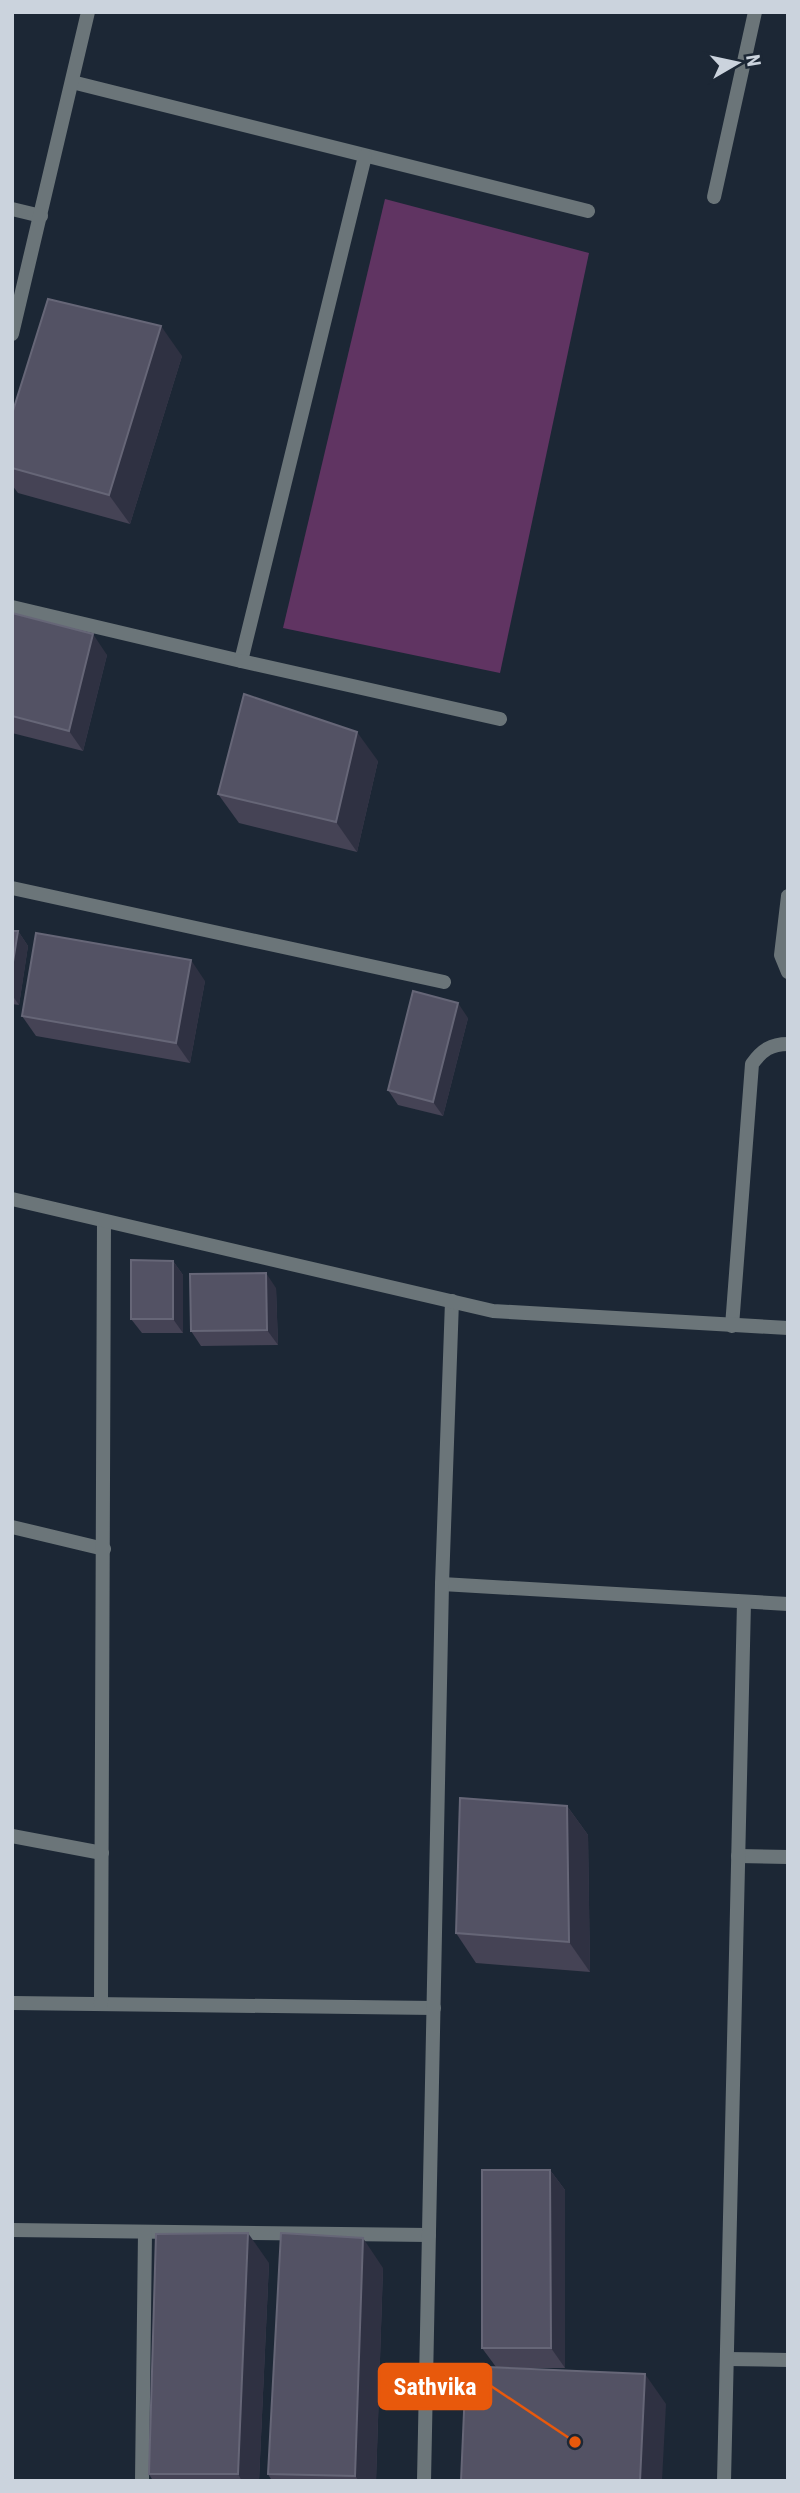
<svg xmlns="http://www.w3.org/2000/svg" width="800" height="2493" font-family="'Roboto Condensed',sans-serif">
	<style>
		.green { fill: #603462 }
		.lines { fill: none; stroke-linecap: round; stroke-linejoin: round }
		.service { stroke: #6b7579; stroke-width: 14 }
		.minor { stroke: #6b7579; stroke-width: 14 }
		.tertiary { stroke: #6b7579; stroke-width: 14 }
		.wall { fill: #454355 }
		.shaded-wall { fill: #2f3142 }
		.building { fill: #535264; stroke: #667; stroke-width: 2 }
		.leader { fill: none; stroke: #e8590c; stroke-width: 2.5 }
		.callout-dot { fill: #e8590c; stroke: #1c2735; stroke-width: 2.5 }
		.callout { fill: #e8590c; stroke: #e8590c; stroke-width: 2.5 }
		.callout-label { font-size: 24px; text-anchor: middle; font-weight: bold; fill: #fff }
	</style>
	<rect width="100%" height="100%" fill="#1c2735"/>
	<path class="green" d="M385 199 589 253 500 673 283 628Z"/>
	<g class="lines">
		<g class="service">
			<path d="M788 896 781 955 788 972"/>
			<path d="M732 1326 752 1064C762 1050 771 1044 788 1044"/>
		</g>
		<g class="minor">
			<path d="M72 82 588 211"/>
			<path d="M714 197 755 12"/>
			<path d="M12 209 41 216"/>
			<path d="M12 334 88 12"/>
			<path d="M12 607 241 661 365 156"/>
			<path d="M241 661 500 719"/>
			<path d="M12 888 444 982"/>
			<path d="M12 1527 104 1549"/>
			<path d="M442 1584 788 1604"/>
			<path d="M12 1836 102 1853"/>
			<path d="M738 1856 788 1857"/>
			<path d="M12 2003 434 2008"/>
			<path d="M101 2004 104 1221"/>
			<path d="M12 2230 429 2235"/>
			<path d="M727 2359 788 2360"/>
			<path d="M142 2481 145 2232"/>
			<path d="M424 2481 442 1584 452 1301"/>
			<path d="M724 2481 744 1602"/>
		</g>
		<path class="tertiary" d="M12 1199 493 1311 788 1328"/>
	</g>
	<g class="wall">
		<path d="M182 356 130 524 18 493 12 485V414Z"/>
		<path d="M12 613 107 655 83 751 12 733Z"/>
		<path d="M378 761 357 852 239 823 218 794Z"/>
		<path d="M12 931H18L28 946 19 1005 12 1004Z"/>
		<path d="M205 981 190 1063 36 1036 22 1016Z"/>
		<path d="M468 1018 443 1116 398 1105 388 1090Z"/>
		<path d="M173 1261 183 1275V1333H142L131 1319Z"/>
		<path d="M276 1288 278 1345 201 1346 191 1331Z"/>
		<path d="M567 1806 588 1835 590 1972 476 1963 456 1933Z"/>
		<path d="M550 2170 565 2190V2368H517L666 2404 496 2367 482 2348Z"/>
		<path d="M269 2263 259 2481H153L149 2474Z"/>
		<path d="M383 2268 376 2481H272L268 2474Z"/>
	</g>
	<g class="shaded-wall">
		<path d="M161 326 182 356 130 524 109 495Z"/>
		<path d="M93 634 107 655 83 751 69 731Z"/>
		<path d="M357 732 378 761 357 852 336 822Z"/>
		<path d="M18 931 28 946 19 1005 12 995V968Z"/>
		<path d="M191 960 205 981 190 1063 176 1043Z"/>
		<path d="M458 1003 468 1018 443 1116 433 1102Z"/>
		<path d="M173 1261 183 1275V1333L173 1319Z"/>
		<path d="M266 1273 276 1288 278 1345 267 1330Z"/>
		<path d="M567 1806 588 1835 590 1972 569 1942Z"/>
		<path d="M550 2170 565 2190V2368L551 2348Z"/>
		<path d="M248 2233 269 2263 259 2481H242L238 2474Z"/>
		<path d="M363 2238 383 2268 376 2481H359L355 2476Z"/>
		<path d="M645 2374 666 2404 662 2481H640Z"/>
	</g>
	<g class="building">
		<path d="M48 299 161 326 109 495 12 468V414Z"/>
		<path d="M12 613 93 634 69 731 12 716Z"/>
		<path d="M244 694 357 732 336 822 218 794Z"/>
		<path d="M12 931H18L12 968Z"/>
		<path d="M36 933 191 960 176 1043 22 1016Z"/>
		<path d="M413 991 458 1003 433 1102 388 1090Z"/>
		<path d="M131 1260 173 1261V1319H131Z"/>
		<path d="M266 1273 267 1330 191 1331 190 1274Z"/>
		<path d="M460 1798 567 1806 569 1942 456 1933Z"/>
		<path d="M482 2170H550L551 2348H482Z"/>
		<path d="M248 2233 238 2474H149L156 2234Z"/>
		<path d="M281 2233 363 2238 355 2476 268 2474Z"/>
		<path d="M466 2366 645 2374 640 2481H461Z"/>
	</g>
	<path class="leader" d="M575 2442L491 2386"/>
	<circle class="callout-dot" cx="575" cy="2442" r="7"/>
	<rect class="callout" x="379" y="2364" width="112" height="45" rx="7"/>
	<g class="callout-label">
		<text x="435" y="2395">Sathvika</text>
	</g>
	<rect width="800" height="2493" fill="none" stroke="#cbd3dd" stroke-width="28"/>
	<g transform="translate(737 63) rotate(81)" stroke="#1c2735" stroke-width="5" paint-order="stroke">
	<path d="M0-5L12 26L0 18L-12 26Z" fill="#cbd3dd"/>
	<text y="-10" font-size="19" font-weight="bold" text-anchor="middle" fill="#cbd3dd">N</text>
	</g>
</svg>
